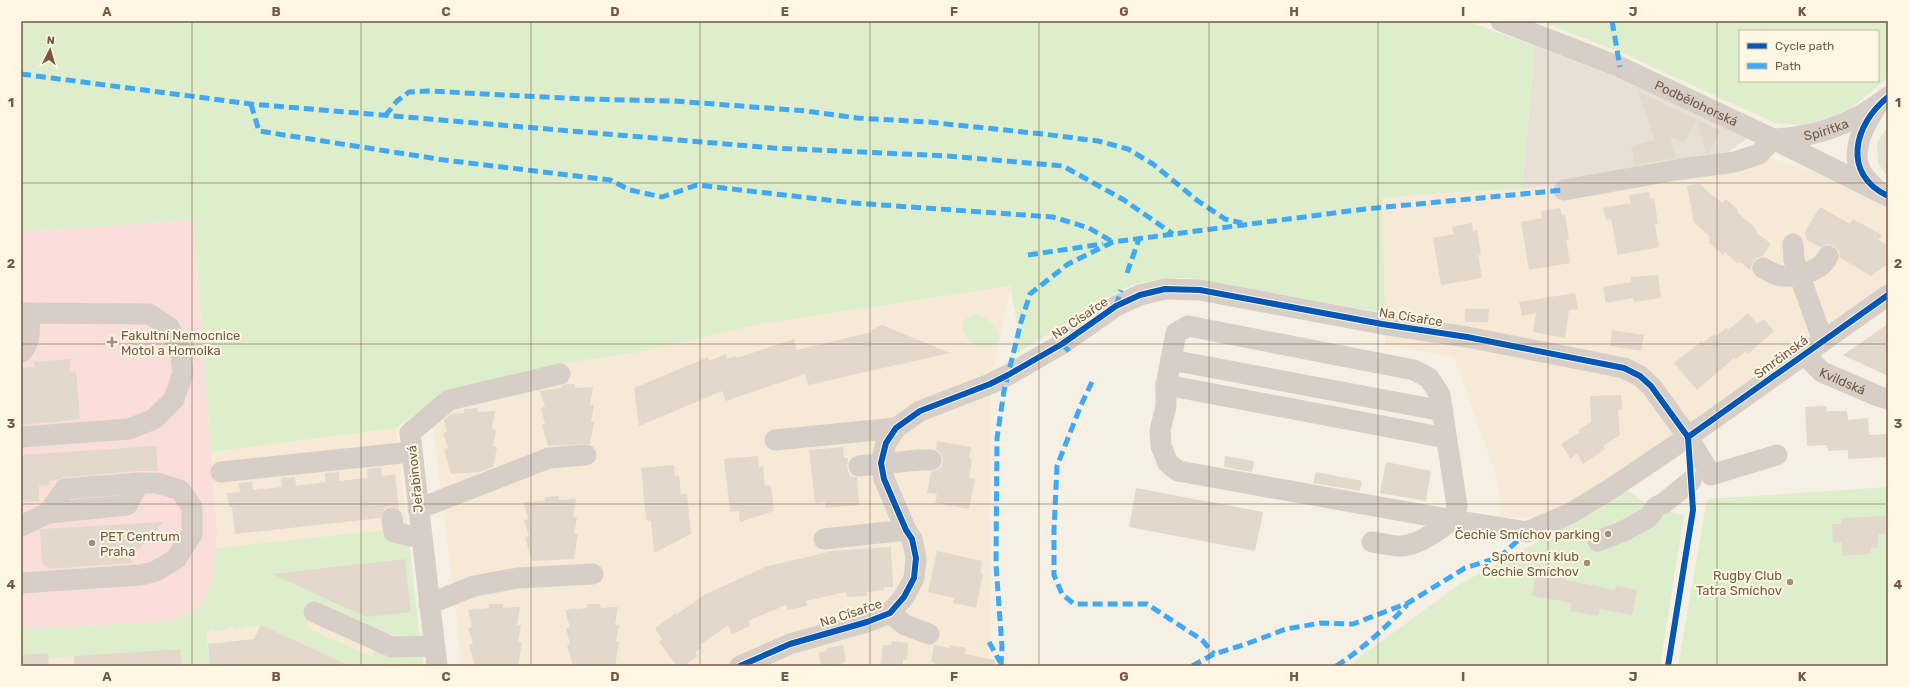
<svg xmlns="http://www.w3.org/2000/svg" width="1909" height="687" font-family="Rubik,sans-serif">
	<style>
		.residential { fill: #f6ead6 }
		.industrial { fill: #e9e0d5 }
		.medical { fill: #faded9 }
		.green { fill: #deeecd; fill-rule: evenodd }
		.building { fill: #e2d8cc }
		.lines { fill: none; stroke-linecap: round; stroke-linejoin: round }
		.minor { stroke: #d7cfc7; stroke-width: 21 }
		.quiet { stroke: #3fa9f5; stroke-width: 5; stroke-dasharray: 10 5; stroke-linecap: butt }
		.cycleway-casing { stroke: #fff7e4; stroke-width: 8 }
		.cycleway { stroke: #0057b8; stroke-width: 6 }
		.grid { fill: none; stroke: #745a44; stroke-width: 1; stroke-opacity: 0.55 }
		.poi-dot { fill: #a28e7c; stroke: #fff7e4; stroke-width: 1.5 }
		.labels { text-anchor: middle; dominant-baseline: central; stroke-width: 4; stroke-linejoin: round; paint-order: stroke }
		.street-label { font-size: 13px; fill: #745a44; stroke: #fff7e4 }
		.poi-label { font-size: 13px; fill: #745a44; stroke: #fff7e4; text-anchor: end }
		.neatline { fill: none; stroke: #745a44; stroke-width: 1.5 }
		.grid-label { font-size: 13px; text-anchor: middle; font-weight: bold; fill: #745a44 }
	</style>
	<rect width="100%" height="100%" fill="#f6f0e4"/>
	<g class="residential">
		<path d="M1774 159 1840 180 1888 204V286L1675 435 1566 507 1538 518 1500 517 1499 484 1454 357 1385 345 1382 198 1445 193 1522 189 1718 160Z"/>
		<path d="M1011 286 990 384 991 450 989 514 991 610 988 666H461L455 602 430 404 445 393 564 363 641 352 760 324Z"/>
		<path d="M396 428 422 655 428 666H21V629L168 622 217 532 211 452Z"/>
	</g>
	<g class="industrial">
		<path d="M1535 46 1637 85 1749 137 1718 160 1522 189Z"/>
		<path d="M1888 126V177L1878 163 1877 142Z"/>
	</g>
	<path class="medical" d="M193 220 217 532 213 578 205 599 196 610 168 622 21 629V232Z"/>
	<g class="green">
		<path d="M21 21H1467L1535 46 1522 189 1445 193 1382 198 1385 313 1189 278C1165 278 1144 280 1122 289L1011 357 1018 328 1010 286 760 324 641 352 564 363 445 393 396 428 211 452 193 220 21 232Z"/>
		<path d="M1540 21H1888V78L1851 108 1836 115 1804 125 1775 123 1620 52ZM1740 31H1878V81H1740Z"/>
		<path d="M977 314C991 321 995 322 999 338 981 367 942 320 977 314Z"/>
		<path d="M1888 487V666H1678L1707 499Z"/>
		<path d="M1626 489 1650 507 1684 515 1660 666H1348L1458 585 1539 541Z"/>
		<path d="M387 530 409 545 420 639 380 632 316 604 306 627 372 657 377 646 422 655 423 666H350L261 625 249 627V625H246V627L234 629V626L230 627V629L215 631 214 629H211V631L206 632 210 664H199V666H182L180 649 48 658V653L21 655V629L168 622 196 610 205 599 213 578 216 548ZM404 559 366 617 273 574Z"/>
	</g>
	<g class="building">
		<path d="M1638 91 1720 131 1709 153 1706 154 1697 119 1684 143 1670 136 1676 158 1635 165 1631 146 1655 140Z"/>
		<path d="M1699 184 1722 203 1726 199 1738 210 1737 212 1757 230 1756 232 1771 244 1762 256 1756 258 1753 262 1750 270 1740 262 1738 264 1725 252 1723 255 1708 242 1711 238 1694 222 1687 186Z"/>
		<path d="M1649 192 1650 199 1654 198 1658 224H1655L1659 247 1618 255 1611 219 1606 220 1603 208 1631 203 1629 195Z"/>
		<path d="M1820 207 1850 224 1853 219 1882 235 1878 240 1888 245V264L1871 276 1840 258 1839 251 1834 246 1828 244 1820 247 1807 240 1805 232Z"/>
		<path d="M1560 208 1562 215H1565L1569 239 1566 240 1570 263 1529 270 1521 222 1542 218 1541 211Z"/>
		<path d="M1472 223 1473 231 1477 230 1481 255H1478L1482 278 1441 285 1433 238 1454 234 1452 227Z"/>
		<path d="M1658 275 1661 298 1634 302 1633 298 1606 303 1603 287 1631 282V277Z"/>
		<path d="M1575 293 1578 309 1569 310 1565 338 1533 332 1536 313 1522 316 1519 302Z"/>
		<path d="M1465 309H1489L1488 322H1465Z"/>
		<path d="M1748 313 1757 324 1764 319 1774 331 1748 354 1746 351 1735 360 1734 358 1697 390 1674 363 1702 341 1703 343 1714 334 1716 336 1726 328 1728 330Z"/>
		<path d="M1888 324V376L1843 355Z"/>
		<path d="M882 325 950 353 808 385 805 374 726 401 722 391 639 426 634 388 708 357 709 361 726 354 727 359 736 356 737 358 794 339 797 350 872 332 871 330Z"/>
		<path d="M1612 330 1644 335 1641 351 1610 346Z"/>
		<path d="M70 359V372L76 371 80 419 21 425V368L35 367 34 362Z"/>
		<path d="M566 384H575V388L593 387 590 405H594L591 421 594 422 590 444 548 446 542 425 545 424 541 408 545 407 540 391 562 388 561 386Z"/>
		<path d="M1621 395 1622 409 1618 410 1620 435 1603 446 1605 449 1583 464 1577 454 1570 458 1561 444 1580 432 1578 430 1591 422 1590 396Z"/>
		<path d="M1826 406 1827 411H1847L1848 420 1868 418 1869 435 1888 434V457L1848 459V450L1828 451 1827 445 1807 446 1805 407Z"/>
		<path d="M477 408 478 412 495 411 492 429 496 430 493 446 497 447 493 467 479 472 451 474 444 449 448 448 443 433 447 432 444 420 451 414 464 413V409Z"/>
		<path d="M937 441 971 447 969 458 972 459 969 478 975 479 969 509 935 503 937 494 927 493 931 472 937 470 942 466 943 460 941 454 936 449Z"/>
		<path d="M156 446 158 471H138L64 477 57 480 49 481 50 485 39 486V501L21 502V455Z"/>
		<path d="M843 447 844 458H848L847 467 850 477H857L859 505 825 508V502L815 503 809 450Z"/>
		<path d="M758 456 759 467H763L765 486 771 485 774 511 740 522 739 511 730 512 724 459Z"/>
		<path d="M1225 456 1254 461 1252 472 1224 467Z"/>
		<path d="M1386 462 1431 471 1426 501 1380 493Z"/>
		<path d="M674 465 675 476 679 475 681 494H687L691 534 654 553 651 521 646 520 641 468Z"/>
		<path d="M375 468H381L382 476 395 474 399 509 391 506 385 508 380 518 235 534 232 507H229L227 493 240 492 239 483 252 482 253 490 282 487 281 478 295 477 296 486 326 482 325 473 339 472V481L368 478 367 469Z"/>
		<path d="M1316 472 1362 481 1360 491 1313 483Z"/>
		<path d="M1136 488 1263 512 1255 551 1129 527Z"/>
		<path d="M559 496V500L576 499 573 517 577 518 574 534H578L574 559 532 561 525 537 529 536 524 520 528 519 524 502 545 501V497Z"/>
		<path d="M1888 516V534H1878V548H1871V554L1842 556V542L1833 543 1832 524H1841V518Z"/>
		<path d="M163 522 132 557V563L49 569 42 563 40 530 41 529Z"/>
		<path d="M891 547 893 587H884V590L867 592V596L847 597 846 592 806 601 807 606 787 610 786 605 748 621 750 626 732 634 728 625 700 645 702 648 695 652 698 656 684 666H677L659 642 662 639 655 628 676 613V615L704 595 765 567 832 551Z"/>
		<path d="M937 551 982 561 980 573 983 574 976 608 953 603 954 598 928 592Z"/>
		<path d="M405 559 411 612 366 617 272 574Z"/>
		<path d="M1537 571 1566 576 1565 580 1615 590 1616 586 1637 590 1632 615 1600 609 1598 616 1570 611 1572 603 1532 596Z"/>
		<path d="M489 604H503V608L520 607 517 625H521L518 641 522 642 518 666H475L469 645 473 644 468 628 472 627 468 610 489 608Z"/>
		<path d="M587 604H600L601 608 618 607 615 625H619L616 641 619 642 615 666H573L567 645 570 644 566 628 570 627 565 610 587 608Z"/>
		<path d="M261 625 350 666H210L208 644 254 639Z"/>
		<path d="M892 641 908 643 907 660 903 659V666H881L883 645H891Z"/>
		<path d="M843 645 846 662H842L843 666H821L819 653 827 651V648Z"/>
		<path d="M934 645 949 648 950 645 966 648 965 654 995 660 994 666H934L935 663 931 662Z"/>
		<path d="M180 649 182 666H74V656Z"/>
		<path d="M48 653 49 666H21V655Z"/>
	</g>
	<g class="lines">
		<g class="minor">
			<path id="s1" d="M1501 21 1620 67 1773 139 1888 196"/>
			<path id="s2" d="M1774 139C1817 137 1854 124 1888 97"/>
			<path d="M1874 187C1868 181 1862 176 1859 167 1852 147 1865 125 1875 108"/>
			<path d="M1564 190 1682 169 1735 162 1759 154 1773 139"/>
			<path d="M1793 244 1794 260 1823 341"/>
			<path d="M1763 268C1767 270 1772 273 1777 275 1794 279 1821 272 1828 256"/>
			<path d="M21 313 149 314 169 327 180 349 183 373 174 399 154 419 129 429 21 437"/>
			<path d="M21 352C32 343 29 326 29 313"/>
			<path id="s3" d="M1804 354 1822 372 1878 396 1888 399"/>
			<path d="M1171 360 1443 411"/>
			<path d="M1166 385 1446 438"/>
			<path d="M775 440 896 428"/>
			<path d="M859 466 919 460H931"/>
			<path d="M221 472 411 452"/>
			<path d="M418 509 549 458 586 455"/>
			<path d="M48 513 65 489 139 483"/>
			<path d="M392 518 394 532 410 536 421 535"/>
			<path d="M21 526 48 513 127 505 139 483H157L180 490 192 507V534L176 559 154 572 140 575 21 583"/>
			<path d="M824 539 906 530"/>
			<path d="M1598 541 1624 531 1649 517 1656 507 1664 503 1691 481"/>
			<path d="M1372 542C1380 543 1389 545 1397 546 1418 547 1436 531 1453 520L1457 506 1440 395 1429 378 1414 370 1188 326 1176 333 1166 385V406L1160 430 1161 446 1168 463 1178 471 1453 520 1527 532 1569 514 1609 490 1688 437 1888 295"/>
			<path d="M429 604 474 586 518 578 593 574"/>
			<path d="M314 612 392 647 434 646"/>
			<path d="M890 613 905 625 929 634"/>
			<path d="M437 666 410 433 449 400 560 374"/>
			<path d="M740 666 790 644 867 622 890 613 904 597 914 578 916 558 912 539 906 530 884 479 881 463 886 443 896 428 920 411 990 384 1008 375 1062 344 1116 306 1140 295 1165 289 1200 290 1382 324 1467 337 1624 368 1640 376 1651 386 1688 437 1711 475 1777 455"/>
		</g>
		<g class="quiet">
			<path d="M1612 21 1620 67"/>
			<path d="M21 74 251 104 773 148 948 156 1063 166 1124 200 1173 234"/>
			<path d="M251 104 259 131 444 160 610 180 630 190 662 197 697 185 854 203 1053 217 1089 228 1113 242"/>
			<path d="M385 116 397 101 409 92 428 91 584 99 674 101 806 111 857 118 928 122 1043 134 1098 141 1128 149 1153 164 1198 201 1225 219 1242 223"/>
			<path d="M1028 255 1103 244"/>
			<path d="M1127 273 1139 239"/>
			<path d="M1116 306 1121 290"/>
			<path d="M1062 344 1072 354"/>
			<path d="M1092 382 1081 405 1057 466 1054 530V575L1062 594 1074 604H1147L1202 640 1214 654"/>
			<path d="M989 642 1000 662"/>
			<path d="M1001 666 1002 647 996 565 997 438 1004 391 1021 322 1030 294 1068 264 1113 242 1365 209 1564 190"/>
			<path d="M1192 666 1214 654 1246 644 1286 629 1321 623 1353 624 1408 603 1465 568 1500 557 1527 532"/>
			<path d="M1336 666C1363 649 1385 628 1407 605"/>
		</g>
		<defs>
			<g id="cycleway">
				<path d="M1888 97C1854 124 1841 174 1888 196"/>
				<path d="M1688 437 1888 295"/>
				<path d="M740 666 790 644 867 622 890 613 904 597 914 578 916 558 912 539 906 530 884 479 881 463 886 443 896 428 920 411 990 384 1008 375 1062 344 1116 306 1140 295 1165 289 1200 290 1382 324 1467 337 1624 368 1640 376 1651 386 1688 437"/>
				<path d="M1668 666 1693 510 1688 437"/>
			</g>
		</defs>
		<use href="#cycleway" class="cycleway-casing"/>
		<use href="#cycleway" class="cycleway"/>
	</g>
	<path class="grid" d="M192 21V666M361 21V666M531 21V666M700 21V666M870 21V666M1039 21V666M1209 21V666M1378 21V666M1548 21V666M1717 21V666M21 183H1888M21 344H1888M21 504H1888"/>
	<g class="poi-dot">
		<path d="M110 336h4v4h4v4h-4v4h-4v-4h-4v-4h4z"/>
		<circle cx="1608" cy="534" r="4"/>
		<circle cx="92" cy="543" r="4"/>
		<circle cx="1587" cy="563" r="4"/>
		<circle cx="1790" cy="582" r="4"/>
	</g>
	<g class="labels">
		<g class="street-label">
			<text stroke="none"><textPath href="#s1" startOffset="212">Podbělohorská</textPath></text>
			<text stroke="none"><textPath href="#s2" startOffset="53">Spiritka</textPath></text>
			<text transform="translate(1411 317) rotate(9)">Na Císařce</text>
			<text transform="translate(1080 318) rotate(-34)">Na Císařce</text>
			<text transform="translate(1781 357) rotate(-36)">Smrčinská</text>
			<text stroke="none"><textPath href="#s3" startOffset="48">Kvildská</textPath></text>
			<text transform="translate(415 479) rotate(-96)">Jeřabinová</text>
			<text transform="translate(851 613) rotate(-18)">Na Císařce</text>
		</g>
		<g class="poi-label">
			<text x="121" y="335" text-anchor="start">Fakultní Nemocnice<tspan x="121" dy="15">Motol a Homolka</tspan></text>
			<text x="1600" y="534">Čechie Smíchov parking</text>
			<text x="100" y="536" text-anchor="start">PET Centrum<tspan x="100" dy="15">Praha</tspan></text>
			<text x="1579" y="556">Sportovní klub<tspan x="1579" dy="15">Čechie Smíchov</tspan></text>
			<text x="1782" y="575">Rugby Club<tspan x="1782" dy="15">Tatra Smíchov</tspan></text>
		</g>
	</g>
	<rect width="1909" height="687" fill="none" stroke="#fff7e4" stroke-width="44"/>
	<rect x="1739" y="30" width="140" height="52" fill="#fff7e4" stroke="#c7b8a4"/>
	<rect x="1747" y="43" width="20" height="6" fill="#0057b8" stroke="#c7b8a4"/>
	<text x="1775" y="50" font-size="12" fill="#745a44">Cycle path</text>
	<rect x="1747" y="63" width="20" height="6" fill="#3fa9f5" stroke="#c7b8a4"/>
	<text x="1775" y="70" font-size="12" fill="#745a44">Path</text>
	<g transform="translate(50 50) rotate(5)" stroke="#fff7e4" stroke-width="3" paint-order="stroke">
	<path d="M0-3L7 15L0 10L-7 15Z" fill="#745a44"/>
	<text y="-6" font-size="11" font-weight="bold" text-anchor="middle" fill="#745a44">N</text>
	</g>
	<rect x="22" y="22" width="1865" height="643" class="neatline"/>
	<g class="grid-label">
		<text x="107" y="16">A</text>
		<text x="276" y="16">B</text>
		<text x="446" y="16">C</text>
		<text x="615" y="16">D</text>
		<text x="785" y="16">E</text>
		<text x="954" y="16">F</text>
		<text x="1124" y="16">G</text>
		<text x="1294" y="16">H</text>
		<text x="1463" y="16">I</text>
		<text x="1633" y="16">J</text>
		<text x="1802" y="16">K</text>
		<text x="11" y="107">1</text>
		<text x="1898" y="107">1</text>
		<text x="11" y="268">2</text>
		<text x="1898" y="268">2</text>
		<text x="11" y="428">3</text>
		<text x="1898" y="428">3</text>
		<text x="11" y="589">4</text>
		<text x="1898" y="589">4</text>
		<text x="107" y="681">A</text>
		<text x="276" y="681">B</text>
		<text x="446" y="681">C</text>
		<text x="615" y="681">D</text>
		<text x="785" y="681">E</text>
		<text x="954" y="681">F</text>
		<text x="1124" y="681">G</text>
		<text x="1294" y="681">H</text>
		<text x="1463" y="681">I</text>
		<text x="1633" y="681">J</text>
		<text x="1802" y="681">K</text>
	</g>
</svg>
